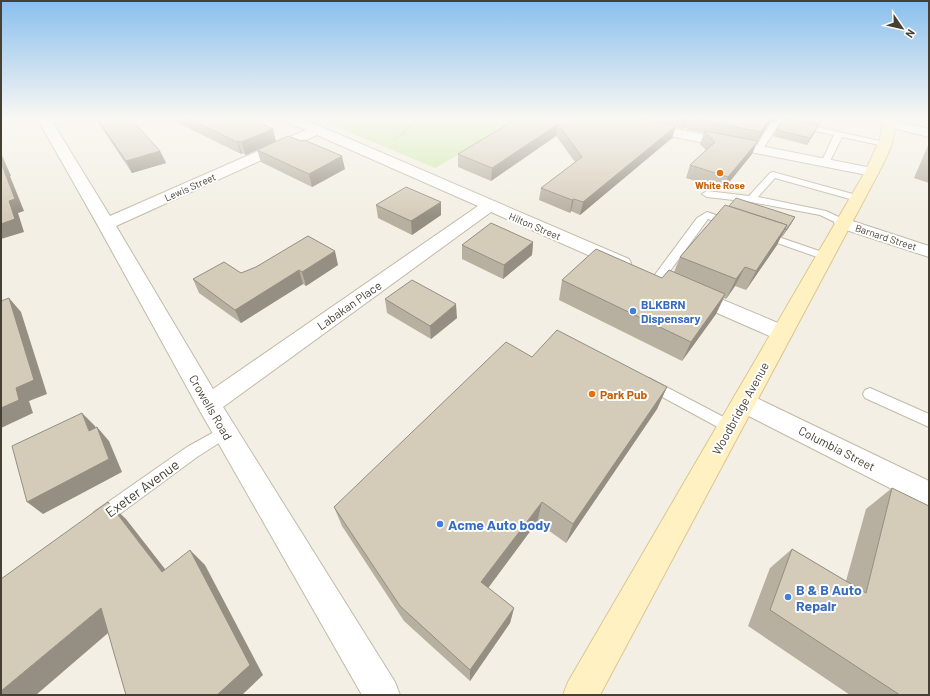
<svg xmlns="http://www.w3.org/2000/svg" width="930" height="696" font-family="Barlow,sans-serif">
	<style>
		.green { fill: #cceba9 }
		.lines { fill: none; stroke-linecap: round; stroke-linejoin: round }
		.lane-casing { stroke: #c2baa9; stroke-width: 2 }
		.street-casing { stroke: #c2baa9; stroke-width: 2 }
		.secondary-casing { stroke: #dac792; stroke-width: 2 }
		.path { stroke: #c2b396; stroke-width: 1.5; stroke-dasharray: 1.5 1.5; stroke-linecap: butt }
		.lane { fill: #fff; fill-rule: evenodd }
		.street { fill: #fff; fill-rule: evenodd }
		.secondary { fill: #fff1c2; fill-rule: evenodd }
		.wall { fill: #b7af9f }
		.shaded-wall { fill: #958e82 }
		.building { fill: #d5cbb9; stroke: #958e82 }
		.food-dot { fill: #e8710a; stroke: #fff; stroke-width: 1.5 }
		.shop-dot { fill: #3f7fe0; stroke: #fff; stroke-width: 1.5 }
		.labels { text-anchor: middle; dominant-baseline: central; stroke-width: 4; stroke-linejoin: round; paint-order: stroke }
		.far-food-label { font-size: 10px; font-weight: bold; fill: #c56008; stroke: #fff }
		.far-street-label { font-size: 10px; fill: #463f33; stroke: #fff }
		.shop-label { font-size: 12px; font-weight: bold; fill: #366cbe; stroke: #fff; text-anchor: start }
		.street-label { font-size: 12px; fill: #463f33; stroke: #fff }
		.food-label { font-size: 12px; font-weight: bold; fill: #c56008; stroke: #fff; text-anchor: start }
		.near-street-label { font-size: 14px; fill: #463f33; stroke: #fff }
		.near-shop-label { font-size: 14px; font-weight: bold; fill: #366cbe; stroke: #fff; text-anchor: start }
	</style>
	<rect width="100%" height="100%" fill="#f3efe4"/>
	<path class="green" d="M316 118H522L435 168Z"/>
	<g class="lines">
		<defs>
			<g id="lane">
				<path d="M781 119 884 142 888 144 884 146 842 137 829 163 825 166 821 163 834 135 782 124 777 127 761 152H755L754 150 771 123Z"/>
				<path d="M773 172 860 196 862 198 857 201 775 178 758 197 826 211 847 221 848 223 847 225 843 226 820 215 751 202 707 197 702 194 707 191 749 196 770 173Z"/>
				<path d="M707 212 734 221 735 223 730 226 708 219 662 282H654L652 279 654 276 697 218Z"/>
				<path d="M764 232 828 254 829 256 828 258H820L760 237 759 235 760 233Z"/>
				<path d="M649 378 735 423 737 427 735 431 730 433 725 431 644 387 642 383 644 379Z"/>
				<path d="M870 388 929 414V427L865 398 863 394 865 390Z"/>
				<path d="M225 426 230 428 232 432 230 436 197 457 106 524 100 526 94 524 92 518 94 512 187 447Z"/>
			</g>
			<g id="street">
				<path d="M37 118H50L110 216 306 130 284 121 283 118H301L629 259 631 263 629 267 622 269 615 267 491 212 223 407 395 682 400 695H362L200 411 97 224ZM317 135 478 206 213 389 116 226Z"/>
				<path d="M593 118H620L872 168 877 169 879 172 877 175 872 176 599 122 594 121Z"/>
				<path d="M890 119 929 129V137L885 126 883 123 885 120Z"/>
				<path d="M843 218 929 246V257L837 227 834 223 837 219Z"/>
				<path d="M692 287 790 328 793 333 790 338 782 341 774 338 685 299 682 294 685 289Z"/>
				<path d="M744 392 929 481V508L735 409 732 402 735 395Z"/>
			</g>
			<path id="secondary" d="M883 118H895C896 138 888 155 879 172L600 695H563L568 682 865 172 880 139Z"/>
		</defs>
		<use href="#lane" class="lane-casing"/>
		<use href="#street" class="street-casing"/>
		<use href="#secondary" class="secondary-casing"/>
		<path class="path" d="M394 139 403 134 417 118"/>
		<use href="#lane" class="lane"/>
		<use href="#street" class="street"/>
		<use href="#secondary" class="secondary"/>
	</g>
	<g class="wall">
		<path d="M95 118H130L160 151 166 163 132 173Z"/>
		<path d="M168 118H250L276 141 345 169 312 187 261 162 257 150 246 155 242 153 241 154Z"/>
		<path d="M518 118H779L770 122 758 141 752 154 723 190 686 178 690 165 706 150 700 144 704 133 688 130 685 127 683 129 675 127 672 138 580 215 571 211 570 213 539 200 541 188 575 162 556 136 491 181 458 167V154Z"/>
		<path d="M784 118H824L819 126Z"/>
		<path d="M818 126 815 132 807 145 773 136 776 130Z"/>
		<path d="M929 143V183L914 178Z"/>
		<path d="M441 202V215L412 235 378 218 376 205Z"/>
		<path d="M729 206 795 217 791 224 782 237 781 236 777 245 746 290 735 286 726 299 724 298 716 314 682 361 559 300 562 280 662 278 674 272 680 257Z"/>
		<path d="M533 242 532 255 503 279 462 259V245Z"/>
		<path d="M338 265 306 286 303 284 241 323 199 293 193 279 241 273Z"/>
		<path d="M385 299 457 318 431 339 387 313Z"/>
		<path d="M532 357 667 387 657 409 566 543 537 522 488 588 514 608 510 623 470 681 404 621 342 526 334 507Z"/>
		<path d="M892 488 929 695H850L748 626 770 568 792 549 846 581 866 509Z"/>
	</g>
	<g class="shaded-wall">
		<path d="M686 118H688L685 127 683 129Z"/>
		<path d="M770 118H779L770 122 757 142 752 154 723 190 728 177 757 143 761 132Z"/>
		<path d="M558 124 556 136 491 181 492 168Z"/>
		<path d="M676 126 672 138 580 215 583 202Z"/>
		<path d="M818 126 815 132 807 145 810 138Z"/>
		<path d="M273 129 276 141 246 155 241 142Z"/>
		<path d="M238 141 242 153 241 154 237 142Z"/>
		<path d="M160 151 166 163 132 173 126 161Z"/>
		<path d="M1 153 11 176H10L24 211 18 213 24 232 1 239V224L9 201 1 159Z"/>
		<path d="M342 156 345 169 312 187 309 174Z"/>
		<path d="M574 199 571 211 570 213 572 200Z"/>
		<path d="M441 202V215L412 235 411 221Z"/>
		<path d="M795 217 791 224 782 237 786 230Z"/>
		<path d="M787 225 777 245 746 290 756 271Z"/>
		<path d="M533 242 532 255 503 279 504 265Z"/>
		<path d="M335 251 338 265 306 286 302 272Z"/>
		<path d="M745 267 735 286 726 299 736 279Z"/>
		<path d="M299 270 303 284 241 323 235 310Z"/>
		<path d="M725 294 716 314 682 361 691 342Z"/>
		<path d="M9 298 21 312 47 394 29 401 33 413 1 428V408L16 388Z"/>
		<path d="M456 304 457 318 431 339 430 326Z"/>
		<path d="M667 387 657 409 566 543 573 524Z"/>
		<path d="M82 413 95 426 102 444 89 431Z"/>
		<path d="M97 427 109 441 122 472 43 514 27 502Z"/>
		<path d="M108 502 126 519 179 587 162 572Z"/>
		<path d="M542 502 537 522 480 599 481 582Z"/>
		<path d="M190 550 205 565 263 675 242 695H217Z"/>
		<path d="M101 608 122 621 36 695H1V691Z"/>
		<path d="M514 608 510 623 470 681V670Z"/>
	</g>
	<g class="building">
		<path d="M97 118H130L160 151 126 161Z"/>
		<path d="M188 118H250L273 129 241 142 238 141 237 142Z"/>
		<path d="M518 118H634L676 126 583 202 574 199 572 200 541 188 582 157 558 124 492 168 458 154Z"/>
		<path d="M692 118H770L761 132Z"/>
		<path d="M785 119 818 126 810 138 776 130 781 122Z"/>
		<path d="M704 131 758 141 728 177 690 165 715 142Z"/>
		<path d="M288 136 301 141 304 140 342 156 309 174 257 150Z"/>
		<path d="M1 159 3 164 2 165 15 199 9 201 15 219 1 224Z"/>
		<path d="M406 187 441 202 411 221 376 205Z"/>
		<path d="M736 198 795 217 786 230 785 229 787 225 729 206Z"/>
		<path d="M725 205 787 225 756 271 745 267 736 279 680 257Z"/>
		<path d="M491 223 533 242 504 265 462 245Z"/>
		<path d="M308 236 335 251 302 272 299 270 235 310 193 279 224 262 241 273 256 267Z"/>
		<path d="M596 249 662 278 669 270 725 294 691 342 562 280Z"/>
		<path d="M412 280 456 304 430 326 385 299Z"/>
		<path d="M9 298 34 380 16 388 19 400 1 408V301Z"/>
		<path d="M557 330 667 387 573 524 542 502 481 582 514 608 470 670 400 606 334 507 506 342 532 357Z"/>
		<path d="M82 413 89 431 97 427 109 459 27 502 12 446Z"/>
		<path d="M892 488 929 506V695H900L770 610 792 549 866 593Z"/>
		<path d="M108 502 162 572 190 550 250 665 217 695H126L101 608 1 691V579Z"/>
	</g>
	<linearGradient id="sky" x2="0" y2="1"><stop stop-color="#89bfed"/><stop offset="0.55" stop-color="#faf8f3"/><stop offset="1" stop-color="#faf8f3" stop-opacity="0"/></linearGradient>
	<rect width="930" height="216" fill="url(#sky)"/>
	<g class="food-dot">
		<circle cx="720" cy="173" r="4"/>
		<circle cx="592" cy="394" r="4"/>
	</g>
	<g class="shop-dot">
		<circle cx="633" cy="311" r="4"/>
		<circle cx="440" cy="524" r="4"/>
		<circle cx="788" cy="597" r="4"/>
	</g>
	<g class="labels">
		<g class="far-food-label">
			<text x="720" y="185">White Rose</text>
		</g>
		<g class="far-street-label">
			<text transform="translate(190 187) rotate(-24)">Lewis Street</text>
			<text transform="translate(535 226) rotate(23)">Hilton Street</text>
			<text transform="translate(886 237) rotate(18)">Barnard Street</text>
		</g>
		<g class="shop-label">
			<text x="641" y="304">BLKBRN<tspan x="641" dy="14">Dispensary</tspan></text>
		</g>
		<g class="street-label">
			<text transform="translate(349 305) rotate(-35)">Labakan Place</text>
			<text transform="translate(211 407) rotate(60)">Crowells Road</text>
			<text transform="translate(740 408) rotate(-61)">Woodbridge Avenue</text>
			<text transform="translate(837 448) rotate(27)">Columbia Street</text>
		</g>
		<g class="food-label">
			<text x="600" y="394">Park Pub</text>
		</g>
		<g class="near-street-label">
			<text transform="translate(142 488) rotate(-36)">Exeter Avenue</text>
		</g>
		<g class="near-shop-label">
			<text x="448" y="524">Acme Auto body</text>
			<text x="796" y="589">B &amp; B Auto<tspan x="796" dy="16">Repair</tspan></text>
		</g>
	</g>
	<rect width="930" height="696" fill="none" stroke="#463f33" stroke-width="4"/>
	<g transform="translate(902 28) rotate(124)" stroke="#ffffff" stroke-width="3" paint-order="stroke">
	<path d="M0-3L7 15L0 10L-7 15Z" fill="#463f33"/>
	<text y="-6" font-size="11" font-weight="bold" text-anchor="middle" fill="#463f33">N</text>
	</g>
</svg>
